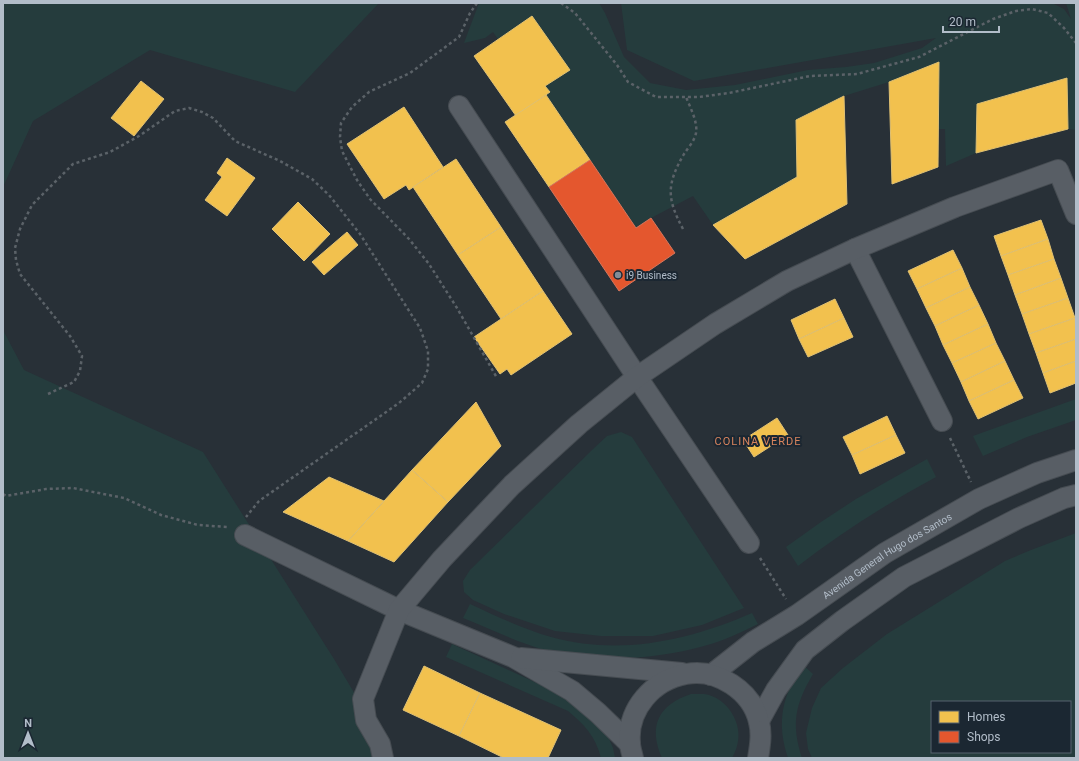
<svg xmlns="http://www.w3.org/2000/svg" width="1079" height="761" font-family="Roboto,sans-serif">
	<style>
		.green { fill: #253c3d; fill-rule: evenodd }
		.homes { fill: #f2c14e; stroke: #dfc073 }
		.shops { fill: #e4572e; stroke: #d5765c }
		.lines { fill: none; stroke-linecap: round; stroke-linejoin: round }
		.minor-casing { stroke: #464c52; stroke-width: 22 }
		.path { stroke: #5b6268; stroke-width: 2.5; stroke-dasharray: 3 3; stroke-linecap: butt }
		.minor { stroke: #585e65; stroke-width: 20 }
		.poi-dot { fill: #828c96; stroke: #1b2732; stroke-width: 1.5 }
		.labels { text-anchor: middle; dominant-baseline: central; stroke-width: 4; stroke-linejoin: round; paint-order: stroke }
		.poi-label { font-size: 10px; fill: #b2bdc9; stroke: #1b2732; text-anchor: start }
		.street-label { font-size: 10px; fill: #b2bdc9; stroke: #1b2732 }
		.neighbourhood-label { font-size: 11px; letter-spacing: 1px; fill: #d8845d; stroke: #1b2732 }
	</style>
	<rect width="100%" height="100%" fill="#283037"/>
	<g class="green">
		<path d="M3 3H379L295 92 150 50 33 121 3 187Z"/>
		<path d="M479 3H599L605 13 624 57 650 83 686 90 735 85 808 70 846 67 874 63 922 48 936 38 694 81 627 50 621 3H1052L1064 9 1071 19 1066 3H1076V130L1068 129 1066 78 977 104 976 153 946 166 945 129H939V62L889 82 844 96 796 120 797 177 713 225 693 196 651 218 636 228 546 95 549 92 545 86 569 70 532 16 498 39 493 32 485 38 464 43Z"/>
		<path d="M3 330 24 370 203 452 334 659 393 758H3Z"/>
		<path d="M1076 399V420L1027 437 983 456 973 436Z"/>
		<path d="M621 432 632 437 744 608 702 625 653 636H601L555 631 504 614 473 600 464 592 463 581 470 570 591 451 607 436Z"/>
		<path d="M927 459 936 477C888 503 842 532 798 566L786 547 821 522 856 499Z"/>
		<path d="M1076 533V758H812L808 749 806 733 812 708 821 688 843 668 887 634 1005 561 1031 550ZM932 702H1070V752H932Z"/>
		<path d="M470 604C496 616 523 629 551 637 619 656 688 641 752 613L758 624C740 633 723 641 704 646 655 660 594 663 545 650 517 642 490 629 463 618Z"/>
		<path d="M452 644 578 702 607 734 613 748 615 758H601C596 737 584 724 568 711L446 657Z"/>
		<path d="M803 665 813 674C795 705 791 723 802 758H788C776 722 782 696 803 665Z"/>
		<path d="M691 694C695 694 700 694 704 694 727 697 744 724 737 746 736 750 734 754 732 758H662C648 726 658 705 691 694Z"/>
	</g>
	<g class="homes">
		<path d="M532 16 570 70 545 86 550 92 516 116 474 56Z"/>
		<path d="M939 62 938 167 892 184 889 82Z"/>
		<path d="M1067 78 1068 129 976 153 977 104Z"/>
		<path d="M141 81 164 99 134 136 111 118Z"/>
		<path d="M546 95 590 160 549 187 505 122Z"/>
		<path d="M844 96 847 204 745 259 713 225 797 177 796 120Z"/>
		<path d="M404 107 443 167 409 190 406 185 384 199 347 144Z"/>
		<path d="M227 158 255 178 227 216 205 200 222 177 217 173Z"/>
		<path d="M456 159 501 227 458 255 413 187Z"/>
		<path d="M298 202 330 234 304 261 272 229Z"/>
		<path d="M1041 220 1048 239 1001 256 994 236Z"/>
		<path d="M501 227 543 291 501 319 458 255Z"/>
		<path d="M347 232 358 245 324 275 312 262Z"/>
		<path d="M1048 239 1054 259 1008 275 1001 256Z"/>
		<path d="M953 250 962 268 917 289 908 271Z"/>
		<path d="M1054 259 1061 278 1015 295 1008 275Z"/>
		<path d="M962 268 970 287 926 308 917 289Z"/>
		<path d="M1061 278 1068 298 1022 314 1015 295Z"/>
		<path d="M970 287 979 305 935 326 926 308Z"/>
		<path d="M543 291 572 334 511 375 507 369 500 374 474 337Z"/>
		<path d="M1068 298 1075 318 1029 334 1022 314Z"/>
		<path d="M835 299 844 318 799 339 791 320Z"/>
		<path d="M979 305 988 324 943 345 935 326Z"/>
		<path d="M844 318 853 337 808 357 799 339Z"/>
		<path d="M1075 318 1076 339 1036 353 1029 334Z"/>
		<path d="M988 324 996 343 952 363 943 345Z"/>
		<path d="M1076 339V361L1043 373 1036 353Z"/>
		<path d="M996 343 1005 361 961 382 952 363Z"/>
		<path d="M1005 361 1014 380 969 401 961 382Z"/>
		<path d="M1076 361V383L1050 393 1043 373Z"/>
		<path d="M1014 380 1023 398 978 419 969 401Z"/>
		<path d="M476 402 501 446 448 502 412 470Z"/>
		<path d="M887 416 896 435 852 455 843 437Z"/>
		<path d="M777 418 788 435 754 457 743 440Z"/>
		<path d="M896 435 905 453 860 474 852 455Z"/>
		<path d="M412 470 448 502 394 562 348 541Z"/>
		<path d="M329 477 384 501 348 541 283 512Z"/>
		<path d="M424 666 480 693 459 736 403 710Z"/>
		<path d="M480 693 561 730 548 758H504L459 736Z"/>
	</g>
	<path class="shops" d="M590 160 636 228 651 218 675 253 619 291 549 187Z"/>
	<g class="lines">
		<defs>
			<g id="minor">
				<path d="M459 106 637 377 749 543"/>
				<path d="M855 249 942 421"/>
				<path d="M245 535 399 610 513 657 572 691 598 713 630 744"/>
				<path d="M521 658 682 673"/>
				<path id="s1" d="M711 675 753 642 797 615 885 553 979 499 1037 473 1076 460"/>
				<path d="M759 721 776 690 805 650 842 621 904 577 1019 518 1064 498 1076 495"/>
				<path d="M383 758 380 744 366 720 363 699 399 610 442 559 512 485 579 424 637 377 715 324 787 281 855 249 955 207 1058 170 1076 214"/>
				<path d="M633 758C632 753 630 748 630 743 627 709 653 680 686 674 717 668 752 691 759 722 762 734 760 746 758 758"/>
			</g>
		</defs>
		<use href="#minor" class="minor-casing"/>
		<g class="path">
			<path d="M477 3 470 13 459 37 410 73 369 92 352 107 341 123 340 137 342 151 357 180 370 199 409 239 429 264 457 308 497 378"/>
			<path d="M561 3 575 13 617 65 628 82 656 97H699L729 93 810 76 857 74 919 57 993 19 1016 11 1032 9 1048 13 1064 28 1076 43"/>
			<path d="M683 229C667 199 666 185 684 154 688 148 695 140 696 133 698 122 690 107 686 97"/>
			<path d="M48 394 74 382 80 371 82 356 70 336 20 274 16 260 15 248 20 229 32 205 73 164 110 152 139 136 175 111 189 108 202 112 213 118 235 141 280 161 312 179 329 195 360 234 420 328 428 351V369L422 383 399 403 259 501 246 517"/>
			<path d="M950 438 971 482"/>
			<path d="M3 494 6 496 46 489 73 488 124 498 161 515 198 525 227 527"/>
			<path d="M760 558 786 599"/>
		</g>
		<use href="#minor" class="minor"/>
	</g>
	<circle class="poi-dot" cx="618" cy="275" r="4"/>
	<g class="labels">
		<g class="poi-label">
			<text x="626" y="275">i9 Business</text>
		</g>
		<g class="street-label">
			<text stroke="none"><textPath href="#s1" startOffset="213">Avenida General Hugo dos Santos</textPath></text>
		</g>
		<g class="neighbourhood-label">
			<text x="758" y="441">COLINA VERDE</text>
		</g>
	</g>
	<rect width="1079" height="761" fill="none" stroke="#b2bdc9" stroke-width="8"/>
	<rect x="931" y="701" width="140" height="52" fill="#1b2732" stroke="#57636e"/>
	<rect x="939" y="711" width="20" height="12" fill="#f2c14e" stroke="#57636e"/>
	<text x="967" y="721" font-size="12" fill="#b2bdc9">Homes</text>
	<rect x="939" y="731" width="20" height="12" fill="#e4572e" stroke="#57636e"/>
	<text x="967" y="741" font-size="12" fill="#b2bdc9">Shops</text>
	<g transform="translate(28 733)" stroke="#1b2732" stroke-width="3" paint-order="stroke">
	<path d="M0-3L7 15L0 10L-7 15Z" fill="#b2bdc9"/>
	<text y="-6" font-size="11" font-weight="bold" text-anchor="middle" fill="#b2bdc9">N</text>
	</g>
	<path d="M943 26v6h56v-6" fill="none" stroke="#b2bdc9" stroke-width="2"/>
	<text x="949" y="26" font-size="12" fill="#b2bdc9" stroke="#1b2732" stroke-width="3" paint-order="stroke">20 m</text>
</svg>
